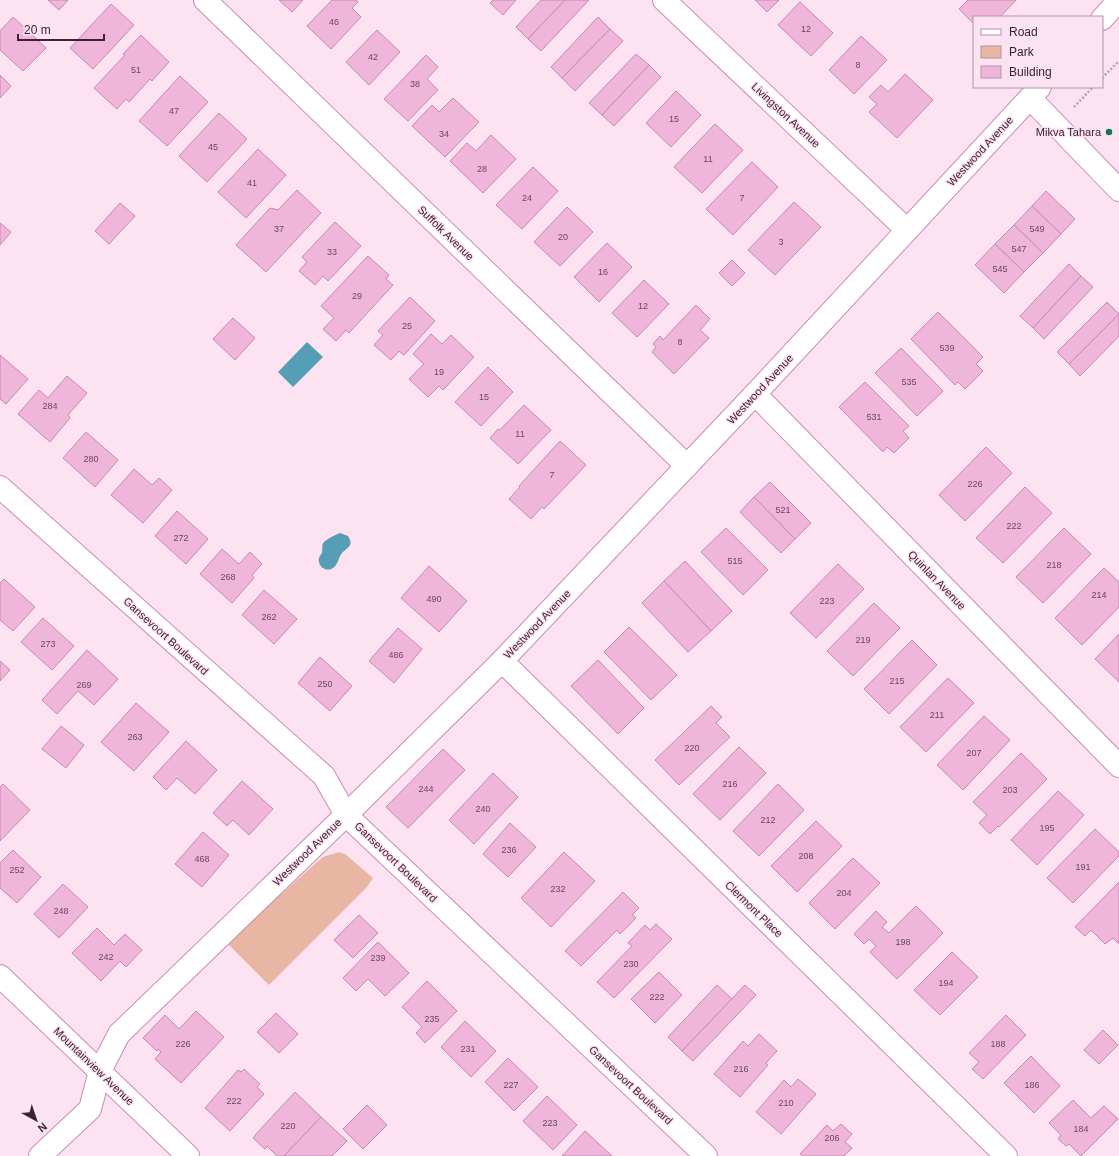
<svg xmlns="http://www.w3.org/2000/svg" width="1119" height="1156" font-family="Arial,sans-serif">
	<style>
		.green { fill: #e8b6a3 }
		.water { fill: #569eb6 }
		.building { fill: #f0b6da; stroke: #c688b0 }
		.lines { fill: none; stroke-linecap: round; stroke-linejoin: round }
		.street-casing { stroke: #ca8cb3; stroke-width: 24 }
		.path { stroke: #b89eae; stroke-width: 2.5; stroke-dasharray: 2 2; stroke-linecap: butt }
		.street { stroke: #fff; stroke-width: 22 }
		.poi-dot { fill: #127952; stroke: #fde2f2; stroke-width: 1.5 }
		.labels { text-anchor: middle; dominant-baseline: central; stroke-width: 3; stroke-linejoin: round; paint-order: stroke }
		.number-label { font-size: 9px; fill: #69485d }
		.street-label { font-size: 11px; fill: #3c2333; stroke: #fde2f2 }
		.poi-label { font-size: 11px; fill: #3c2333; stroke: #fde2f2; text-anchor: end }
	</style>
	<rect width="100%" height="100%" fill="#fde2f2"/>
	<path class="green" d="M339 852 345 854 373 878 366 888 269 985 227 943 316 863 323 857Z"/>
	<g class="water">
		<path d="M307 342 323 357 293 387 278 372Z"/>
		<path d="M340 533 348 536C354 546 348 547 342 553 338 558 338 565 333 568 327 572 320 568 319 562 318 558 320 556 322 553 323 549 321 545 324 542 327 539 337 534 340 533Z"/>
	</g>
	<g class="building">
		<path d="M48 0H68L59 10Z"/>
		<path d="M279 0H303L292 12Z"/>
		<path d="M332 0H356L358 2 352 8 361 17 331 49 307 26Z"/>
		<path d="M493 0H516L503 15 490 3Z"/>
		<path d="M541 0H565L528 39 516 27Z"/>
		<path d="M565 0H589L541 51 528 39Z"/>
		<path d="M755 0H779L767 12Z"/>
		<path d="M968 0H1016L1000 17H974V24L959 9Z"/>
		<path d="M800 2 833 33 811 56 778 25Z"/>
		<path d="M111 4 134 25 93 69 70 48Z"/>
		<path d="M13 17 46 48 23 71 0 50V31Z"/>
		<path d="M598 17 610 29 562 78 551 67Z"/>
		<path d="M610 29 623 41 575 91 562 78Z"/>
		<path d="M377 30 400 52 369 85 346 62Z"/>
		<path d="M141 35 169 62 152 81 150 79 129 102 126 99 117 109 94 88 125 55 123 54Z"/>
		<path d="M861 36 887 60 854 94 829 70Z"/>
		<path d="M636 54 649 65 602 115 589 103Z"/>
		<path d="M426 55 438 67 427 79 438 90 408 121 384 99Z"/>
		<path d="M649 65 661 77 614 126 602 115Z"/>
		<path d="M905 74 933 100 897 138 869 112 877 104 869 97 881 85 888 92Z"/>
		<path d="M0 75 11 86 0 98Z"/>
		<path d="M180 76 208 102 167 146 139 121Z"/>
		<path d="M676 91 701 115 671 147 646 123Z"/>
		<path d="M453 98 479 122 445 157 412 126 432 105 439 112Z"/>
		<path d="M219 113 247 139 207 182 179 156Z"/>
		<path d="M715 124 743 150 702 193 674 167Z"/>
		<path d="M491 135 516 159 483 193 450 161 467 143 476 151Z"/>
		<path d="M258 149 286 175 246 218 218 192Z"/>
		<path d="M752 162 778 187 733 235 706 209Z"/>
		<path d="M533 167 558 191 522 229 496 205Z"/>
		<path d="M297 190 321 213 266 272 236 245 270 208 278 210Z"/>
		<path d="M1046 191 1075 219 1061 234 1032 206Z"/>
		<path d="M794 202 821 227 775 275 748 250Z"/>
		<path d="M120 203 135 216 109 244 95 231Z"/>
		<path d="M1032 206 1061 234 1043 253 1014 225Z"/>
		<path d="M567 207 593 232 560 266 534 242Z"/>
		<path d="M335 222 361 246 328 281 323 276 315 285 299 271 307 262 302 257Z"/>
		<path d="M0 223 11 232 0 245Z"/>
		<path d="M1014 225 1043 253 1024 272 995 244Z"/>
		<path d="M607 243 632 267 599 302 574 277Z"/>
		<path d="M995 244 1024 272 1004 293 975 265Z"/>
		<path d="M368 256 389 275 386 279 393 285 349 333 346 330 336 341 323 329 334 318 321 306Z"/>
		<path d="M732 260 745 273 732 286 719 273Z"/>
		<path d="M1069 264 1081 276 1033 328 1020 316Z"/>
		<path d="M1081 276 1093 287 1044 339 1033 328Z"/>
		<path d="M644 280 669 304 637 337 612 313Z"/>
		<path d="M410 297 435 321 404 355 399 351 391 360 374 345 383 335 378 331Z"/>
		<path d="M1107 302 1119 314 1069 364 1057 352Z"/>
		<path d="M696 305 710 319 700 330 709 338 674 374 652 352 656 347 653 344 660 336 663 340Z"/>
		<path d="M938 312 983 357 976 364 983 371 965 389 958 382 955 385 911 339Z"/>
		<path d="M1119 314V336L1080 376 1069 364Z"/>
		<path d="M233 318 255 338 235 360 213 339Z"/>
		<path d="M431 334 442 344 451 335 474 357 443 390 439 386 428 397 409 379 424 364 413 354Z"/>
		<path d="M901 348 943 391 917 416 875 373Z"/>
		<path d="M0 355 28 379 6 404 0 399Z"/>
		<path d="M488 367 513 392 481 426 455 402Z"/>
		<path d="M67 376 87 393 68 415 70 418 50 442 18 414 39 390 48 398Z"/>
		<path d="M865 382 909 426 903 431 909 438 894 453 887 447 883 452 839 407Z"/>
		<path d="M524 405 551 430 518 464 490 438 498 429 500 430Z"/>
		<path d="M86 432 118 460 95 487 63 458Z"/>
		<path d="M560 441 586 465 544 509 542 507 531 519 509 499 520 487 519 486Z"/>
		<path d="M986 447 1012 473 965 521 939 495Z"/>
		<path d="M134 469 152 485 159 478 172 490 143 523 111 495Z"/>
		<path d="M770 482 811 523 795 539 754 497Z"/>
		<path d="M1025 487 1052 513 1003 563 976 538Z"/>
		<path d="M754 497 795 539 781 553 740 512Z"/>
		<path d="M177 511 208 539 186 564 155 536Z"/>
		<path d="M726 528 768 570 743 595 701 552Z"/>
		<path d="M1064 528 1091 554 1043 603 1016 577Z"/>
		<path d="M222 549 239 564 250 552 262 564 252 575 254 578 232 603 200 574Z"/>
		<path d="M685 561 732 611 711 631 664 581Z"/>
		<path d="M838 564 864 589 816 638 790 613Z"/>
		<path d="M429 566 467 601 439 632 401 598Z"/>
		<path d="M1104 568 1119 582V607L1082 645 1055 618Z"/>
		<path d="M4 579 35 607 13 631 0 620V583Z"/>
		<path d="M664 581 711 631 688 652 642 603Z"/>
		<path d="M264 590 297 619 274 644 242 615Z"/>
		<path d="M874 603 900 628 853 676 827 651Z"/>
		<path d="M43 618 74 646 52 670 21 642Z"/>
		<path d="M629 627 677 675 651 700 604 652Z"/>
		<path d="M398 628 422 649 394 683 369 661Z"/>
		<path d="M1119 634V682L1095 659Z"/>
		<path d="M912 640 937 665 889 714 864 689Z"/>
		<path d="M87 650 118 679 94 705 78 691 57 714 42 700Z"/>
		<path d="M320 657 352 686 330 711 298 683Z"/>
		<path d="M598 660 644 708 618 734 571 686Z"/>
		<path d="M0 661 10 670 0 681Z"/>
		<path d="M948 678 974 703 926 752 900 727Z"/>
		<path d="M136 703 169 732 134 771 101 742Z"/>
		<path d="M711 706 722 717 716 723 730 737 679 785 655 760Z"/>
		<path d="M984 716 1010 740 963 790 937 765Z"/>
		<path d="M61 726 84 745 66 768 42 749Z"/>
		<path d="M186 741 217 770 195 794 177 778 166 790 153 777Z"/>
		<path d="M739 747 766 773 720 820 693 794Z"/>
		<path d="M443 749 465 770 408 828 386 807Z"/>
		<path d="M1021 753 1047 779 999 827 998 826 990 834 979 823 987 815 973 802Z"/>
		<path d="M493 773 518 797 474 844 449 820Z"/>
		<path d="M242 781 273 809 249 835 233 820 227 826 213 813Z"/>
		<path d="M3 784 30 810 0 841V787Z"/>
		<path d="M778 784 804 810 759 856 733 831Z"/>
		<path d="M1058 791 1084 815 1037 865 1011 840Z"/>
		<path d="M816 821 842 846 797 892 771 866Z"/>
		<path d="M510 823 536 847 508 877 483 854Z"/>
		<path d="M1095 829 1119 852V856L1073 903 1047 878Z"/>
		<path d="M203 832 229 855 202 887 175 864Z"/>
		<path d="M13 850 41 877 17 903 0 888V863Z"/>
		<path d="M564 852 595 881 551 927 521 898Z"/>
		<path d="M853 858 880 883 835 929 809 903Z"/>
		<path d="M1119 882V944L1113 938 1105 944 1091 930 1085 936 1075 927Z"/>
		<path d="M63 884 88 907 59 938 34 914Z"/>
		<path d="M623 892 639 908 632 915 636 918 620 934 617 930 581 966 565 951Z"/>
		<path d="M916 906 943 933 897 979 870 952 876 946 869 939 864 944 854 934 876 911 887 922 882 927 889 933Z"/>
		<path d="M359 915 378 933 353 958 334 940Z"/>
		<path d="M656 924 672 939 614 998 597 982 632 946 628 943 645 925 650 930Z"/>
		<path d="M97 928 114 945 125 934 142 950 126 967 120 961 101 981 72 953Z"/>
		<path d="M378 942 409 973 385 996 368 979 356 991 343 978Z"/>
		<path d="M952 952 978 977 940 1015 914 990Z"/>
		<path d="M659 972 682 995 655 1023 631 999Z"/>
		<path d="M427 981 457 1011 425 1043 416 1033 422 1027 402 1007Z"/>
		<path d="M717 985 732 999 682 1051 668 1037Z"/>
		<path d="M745 985 756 995 693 1061 682 1051Z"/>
		<path d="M196 1011 224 1037 181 1083 155 1059 161 1052 158 1049 157 1051 143 1038 165 1015 179 1029Z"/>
		<path d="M276 1013 298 1034 279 1053 257 1032Z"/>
		<path d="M1006 1015 1026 1035 983 1079 972 1069 979 1062 969 1053Z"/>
		<path d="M465 1021 496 1051 471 1077 441 1047Z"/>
		<path d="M1103 1030 1118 1045 1099 1064 1084 1050Z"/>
		<path d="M759 1034 777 1051 766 1063 768 1065 740 1097 714 1074 743 1041 748 1046Z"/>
		<path d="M1031 1056 1060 1086 1034 1113 1004 1083Z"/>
		<path d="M508 1058 538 1087 514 1111 485 1082Z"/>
		<path d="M244 1069 260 1084 257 1087 264 1094 230 1131 205 1108 238 1070 241 1072Z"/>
		<path d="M798 1079 816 1094 781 1134 756 1112 784 1080 791 1087Z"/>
		<path d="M295 1092 321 1117 284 1156H277L267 1146 265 1149 253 1138 255 1136V1135Z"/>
		<path d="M547 1096 577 1125 553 1150 523 1121Z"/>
		<path d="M1073 1100 1091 1118 1104 1106 1118 1119 1081 1156 1069 1144 1066 1146 1058 1139 1061 1135 1049 1123Z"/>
		<path d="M367 1105 387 1125 363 1149 343 1129Z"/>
		<path d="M321 1117 347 1141 332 1156H284Z"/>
		<path d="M841 1124 852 1134 845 1142 852 1148 844 1156H803L800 1154 827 1125 833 1131Z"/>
		<path d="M585 1131 612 1156H562Z"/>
	</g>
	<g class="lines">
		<defs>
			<g id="street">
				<path d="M205 0 687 466"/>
				<path d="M664 0 907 230"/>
				<path d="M1102 19 1119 0"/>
				<path d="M1030 98 1119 190"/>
				<path d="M755 394 1119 766"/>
				<path d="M0 487 324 776 346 815 706 1156"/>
				<path d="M502 661 1006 1156"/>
				<path d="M0 976 188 1156"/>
				<path d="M40 1156 90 1109 100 1071 119 1034 346 815 502 661 755 394 1040 87"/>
			</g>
		</defs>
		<use href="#street" class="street-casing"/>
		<g class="path">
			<path d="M1102 78 1119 61"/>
			<path d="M1074 107 1093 87"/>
		</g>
		<use href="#street" class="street"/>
	</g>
	<circle class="poi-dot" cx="1109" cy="132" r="4"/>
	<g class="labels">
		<g class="number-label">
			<text x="334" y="22">46</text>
			<text x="806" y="29">12</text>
			<text x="373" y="57">42</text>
			<text x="858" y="65">8</text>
			<text x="136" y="70">51</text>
			<text x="415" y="84">38</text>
			<text x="174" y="111">47</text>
			<text x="674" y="119">15</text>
			<text x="444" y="134">34</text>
			<text x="213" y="147">45</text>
			<text x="708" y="159">11</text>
			<text x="482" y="169">28</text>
			<text x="252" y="183">41</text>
			<text x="527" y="198">24</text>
			<text x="742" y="198">7</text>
			<text x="279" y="229">37</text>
			<text x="1037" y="229">549</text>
			<text x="563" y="237">20</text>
			<text x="781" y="242">3</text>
			<text x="1019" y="249">547</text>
			<text x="332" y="252">33</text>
			<text x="1000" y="269">545</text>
			<text x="603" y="272">16</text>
			<text x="357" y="296">29</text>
			<text x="643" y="306">12</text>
			<text x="407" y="326">25</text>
			<text x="680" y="342">8</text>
			<text x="947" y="348">539</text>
			<text x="439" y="372">19</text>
			<text x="909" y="382">535</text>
			<text x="484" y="397">15</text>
			<text x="50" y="406">284</text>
			<text x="874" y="417">531</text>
			<text x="520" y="434">11</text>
			<text x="91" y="459">280</text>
			<text x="552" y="475">7</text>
			<text x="975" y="484">226</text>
			<text x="783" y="510">521</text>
			<text x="1014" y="526">222</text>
			<text x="181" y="538">272</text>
			<text x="735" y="561">515</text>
			<text x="1054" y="565">218</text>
			<text x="228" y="577">268</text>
			<text x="1099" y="595">214</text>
			<text x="434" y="599">490</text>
			<text x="827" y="601">223</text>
			<text x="269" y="617">262</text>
			<text x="863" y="640">219</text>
			<text x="48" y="644">273</text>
			<text x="396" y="655">486</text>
			<text x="897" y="681">215</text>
			<text x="325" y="684">250</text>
			<text x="84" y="685">269</text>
			<text x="937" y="715">211</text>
			<text x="135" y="737">263</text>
			<text x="692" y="748">220</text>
			<text x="974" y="753">207</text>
			<text x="730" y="784">216</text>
			<text x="426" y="789">244</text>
			<text x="1010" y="790">203</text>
			<text x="483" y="809">240</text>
			<text x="768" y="820">212</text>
			<text x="1047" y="828">195</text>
			<text x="509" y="850">236</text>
			<text x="806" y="856">208</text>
			<text x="202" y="859">468</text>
			<text x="1083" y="867">191</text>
			<text x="17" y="870">252</text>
			<text x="558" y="889">232</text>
			<text x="844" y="893">204</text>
			<text x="61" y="911">248</text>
			<text x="903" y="942">198</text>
			<text x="106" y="957">242</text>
			<text x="378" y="958">239</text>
			<text x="631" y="964">230</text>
			<text x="946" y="983">194</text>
			<text x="657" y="997">222</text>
			<text x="432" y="1019">235</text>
			<text x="183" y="1044">226</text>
			<text x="998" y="1044">188</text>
			<text x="468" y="1049">231</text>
			<text x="741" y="1069">216</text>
			<text x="511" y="1085">227</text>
			<text x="1032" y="1085">186</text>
			<text x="234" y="1101">222</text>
			<text x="786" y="1103">210</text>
			<text x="550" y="1123">223</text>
			<text x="288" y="1126">220</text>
			<text x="1081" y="1129">184</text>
			<text x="832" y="1138">206</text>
		</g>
		<g class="street-label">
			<text transform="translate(786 115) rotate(43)">Livingston Avenue</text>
			<text transform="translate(980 151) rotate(-47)">Westwood Avenue</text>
			<text transform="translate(446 233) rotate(44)">Suffolk Avenue</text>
			<text transform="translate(760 389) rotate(-47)">Westwood Avenue</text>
			<text transform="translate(937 580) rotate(46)">Quinlan Avenue</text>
			<text transform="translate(537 624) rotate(-46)">Westwood Avenue</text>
			<text transform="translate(166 636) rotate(42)">Gansevoort Boulevard</text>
			<text transform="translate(307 852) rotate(-44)">Westwood Avenue</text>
			<text transform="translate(396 862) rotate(44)">Gansevoort Boulevard</text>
			<text transform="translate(754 909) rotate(44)">Clermont Place</text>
			<text transform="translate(94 1066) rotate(44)">Mountainview Avenue</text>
			<text transform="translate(631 1085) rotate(43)">Gansevoort Boulevard</text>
		</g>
		<g class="poi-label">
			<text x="1101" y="132">Mikva Tahara</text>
		</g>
	</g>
	<rect x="973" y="16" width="130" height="72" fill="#fde2f2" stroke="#b096a6"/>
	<rect x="981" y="29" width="20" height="6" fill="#ffffff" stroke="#b096a6"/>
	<text x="1009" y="36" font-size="12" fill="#3c2333">Road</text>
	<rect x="981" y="46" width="20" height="12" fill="#e8b6a3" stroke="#b096a6"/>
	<text x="1009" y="56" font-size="12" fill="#3c2333">Park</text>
	<rect x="981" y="66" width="20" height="12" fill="#f0b6da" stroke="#b096a6"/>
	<text x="1009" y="76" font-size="12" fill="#3c2333">Building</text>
	<g transform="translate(36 1120) rotate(140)" stroke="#fde2f2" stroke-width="3" paint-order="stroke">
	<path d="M0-3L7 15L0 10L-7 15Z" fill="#3c2333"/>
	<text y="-6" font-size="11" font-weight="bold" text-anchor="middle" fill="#3c2333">N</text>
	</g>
	<path d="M18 34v6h86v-6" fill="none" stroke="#3c2333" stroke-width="2"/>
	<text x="24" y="34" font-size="12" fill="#3c2333" stroke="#fde2f2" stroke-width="3" paint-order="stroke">20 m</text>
</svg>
